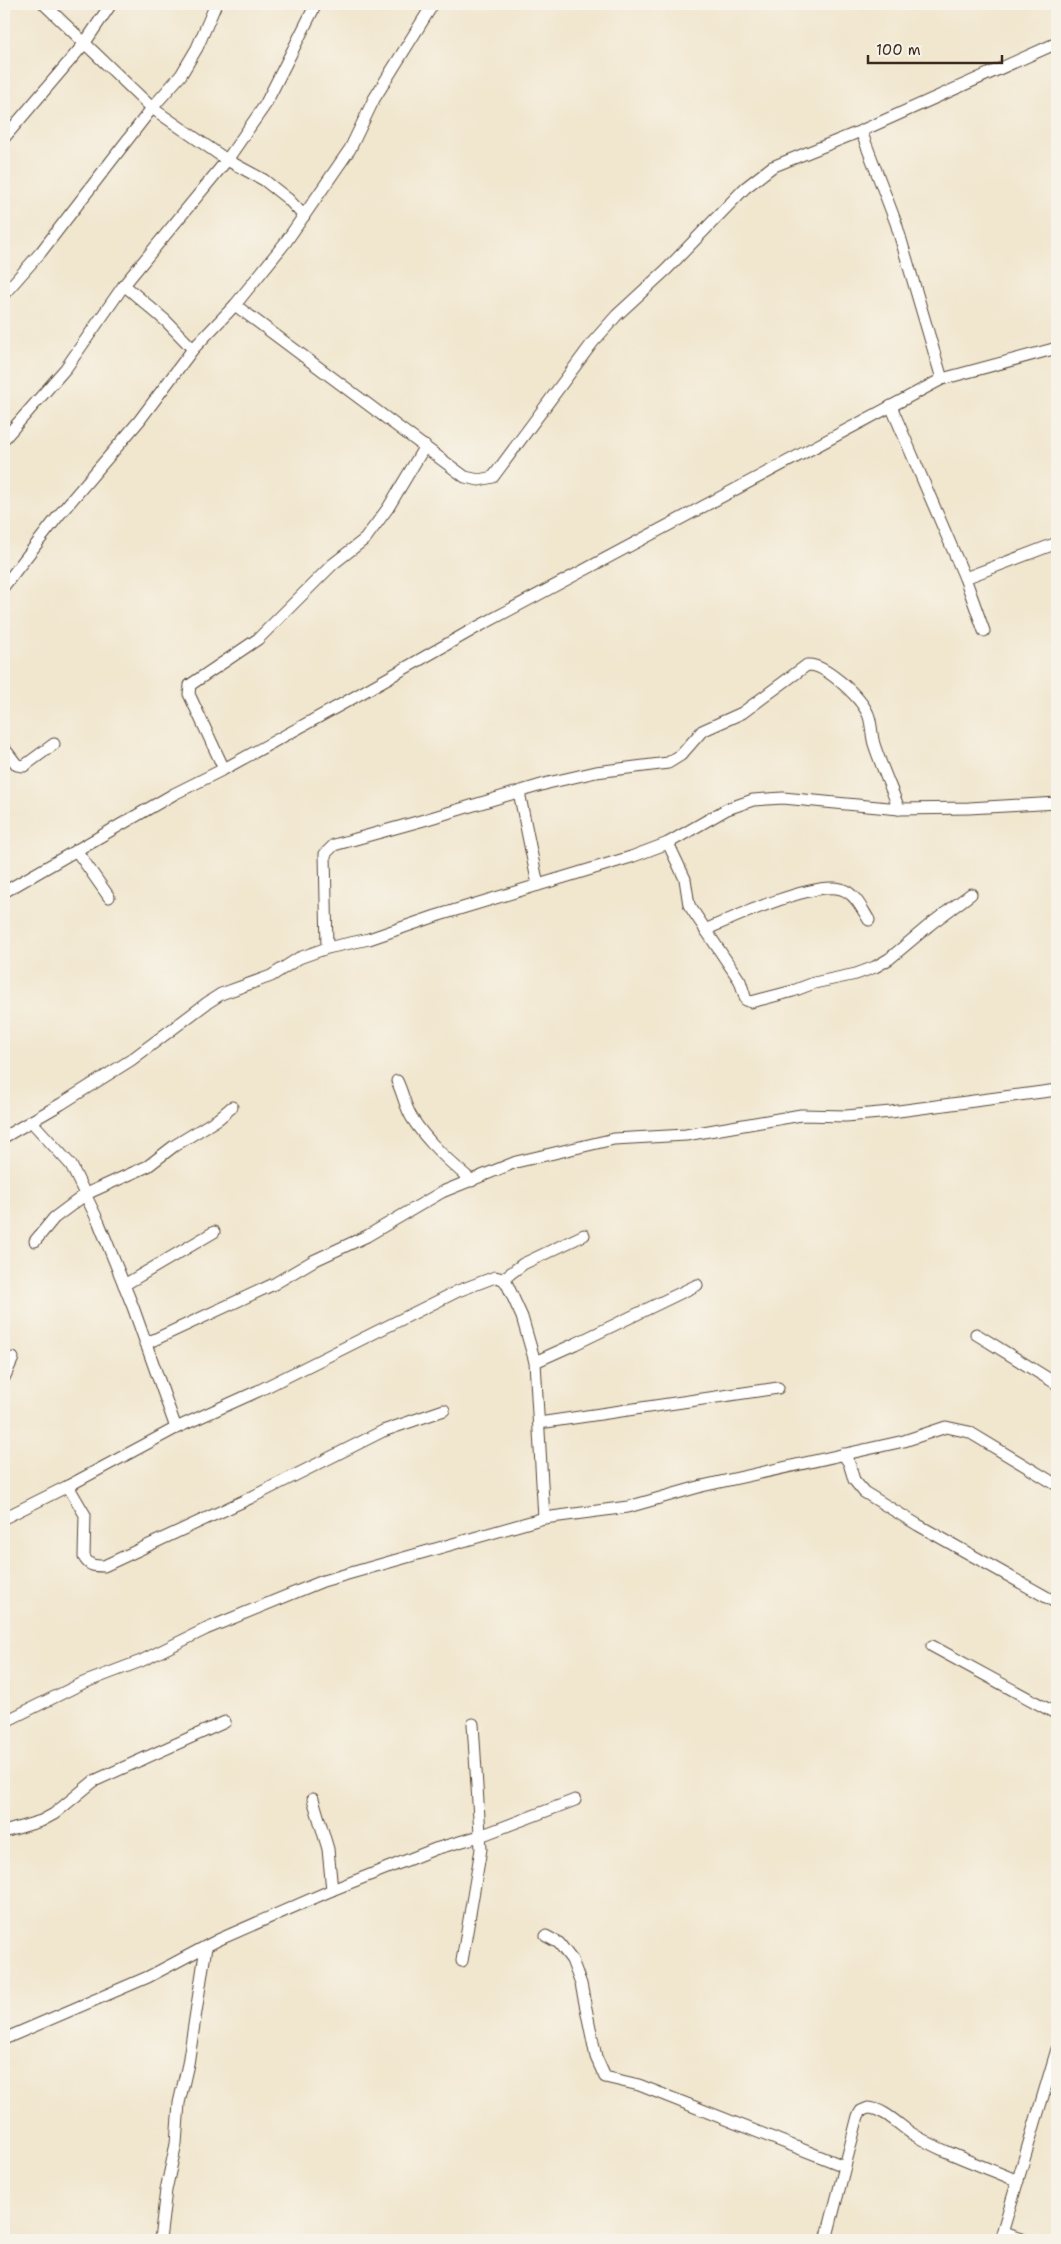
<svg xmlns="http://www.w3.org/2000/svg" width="1061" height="2244" font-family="'Shantell Sans',sans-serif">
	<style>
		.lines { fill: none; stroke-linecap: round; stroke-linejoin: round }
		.minor-casing { stroke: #564638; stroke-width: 13 }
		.minor { stroke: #fff; stroke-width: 11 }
	</style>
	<rect width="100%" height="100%" fill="#f7f3e8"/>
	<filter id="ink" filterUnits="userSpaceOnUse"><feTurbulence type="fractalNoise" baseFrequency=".02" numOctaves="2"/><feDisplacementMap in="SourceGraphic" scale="10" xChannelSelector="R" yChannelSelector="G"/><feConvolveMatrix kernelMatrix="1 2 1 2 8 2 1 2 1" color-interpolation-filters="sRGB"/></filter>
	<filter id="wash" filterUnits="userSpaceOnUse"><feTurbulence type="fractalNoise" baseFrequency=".0096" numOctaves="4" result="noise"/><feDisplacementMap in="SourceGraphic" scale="20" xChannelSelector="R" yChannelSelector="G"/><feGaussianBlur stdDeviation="1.12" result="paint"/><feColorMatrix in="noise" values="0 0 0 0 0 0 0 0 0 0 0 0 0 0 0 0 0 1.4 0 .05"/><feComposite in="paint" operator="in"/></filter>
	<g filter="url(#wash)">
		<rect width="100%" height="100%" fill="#f1e6ce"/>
	</g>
	<g filter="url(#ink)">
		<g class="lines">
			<defs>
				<g id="minor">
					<path d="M44 4 152 108 227 160 264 180 288 199 304 216"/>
					<path d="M861 131 896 223 942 379"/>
					<path d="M4 138 84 44 111 4"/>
					<path d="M124 285 166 321 193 349"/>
					<path d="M4 294 41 252 152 108 181 75 197 48 216 4"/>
					<path d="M235 305 465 477 479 480 493 477 593 342 617 315 667 269 745 188 772 167 861 131 1057 43"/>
					<path d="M891 406 965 578 984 631"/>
					<path d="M4 439 66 368 124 285 227 160 265 105 316 4"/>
					<path d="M965 578 1057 543"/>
					<path d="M4 586 59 515 139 421 193 349 235 305 285 243 350 149 374 99 433 4"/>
					<path d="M4 748 17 765 24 766 54 744"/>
					<path d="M224 769 189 694 190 685 258 639 333 564 365 539 388 508 425 446"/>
					<path d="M519 792 538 885"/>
					<path d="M668 843 685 879 689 905 740 981 746 1000 751 1002 793 991 814 983 856 974 875 967 889 959 932 923 971 894"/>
					<path d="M76 850 109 897"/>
					<path d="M4 892 174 794 224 769 344 703 472 630 942 379 1057 348"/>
					<path d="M705 930C732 918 814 881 841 889 855 893 862 909 869 920"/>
					<path d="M327 948 325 854 334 845 424 820 548 783 596 772 668 763 681 755 702 731 742 713 807 665C825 663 861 698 868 714 872 723 871 734 874 744 881 766 891 787 899 809"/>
					<path d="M397 1081C403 1093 405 1107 412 1118 427 1142 451 1163 472 1181"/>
					<path d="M31 1121 71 1165 99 1223 133 1307 176 1428"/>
					<path d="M4 1137 61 1104 131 1060 207 1003 221 994 271 976 299 958 327 948 369 939 436 916 631 857 668 843 727 809 753 800 783 798 899 809 969 808 1057 803"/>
					<path d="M35 1241 54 1218 86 1194 148 1166 174 1146 218 1119 232 1107"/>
					<path d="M503 1279 523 1264 584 1235"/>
					<path d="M124 1285 214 1232"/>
					<path d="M976 1334 1057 1384"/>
					<path d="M145 1344 274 1284 313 1261 367 1236 442 1192 516 1162 614 1139 686 1135 801 1115 846 1116 891 1112 1057 1090"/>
					<path d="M535 1362 575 1344 697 1285"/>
					<path d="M4 1378 13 1358"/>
					<path d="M539 1423 778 1388"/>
					<path d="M843 1454 849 1463 854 1480 864 1492 918 1525 1057 1603"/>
					<path d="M68 1486 85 1515 84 1557C89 1566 94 1566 104 1566L250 1498 383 1431 444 1410"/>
					<path d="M4 1518 68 1486 176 1428 258 1391 458 1291 495 1277 503 1279 507 1284 522 1317 535 1362 544 1518"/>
					<path d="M932 1646 1057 1714"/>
					<path d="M4 1722 83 1683 141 1661 206 1629 323 1581 544 1518 628 1507 702 1486 904 1441 946 1427 969 1432 1057 1485"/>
					<path d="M313 1799 328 1849 332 1890"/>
					<path d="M4 1832 41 1821 54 1814 94 1781 225 1722"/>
					<path d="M546 1936 559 1943 572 1960 581 1984 596 2057 605 2077 639 2085 844 2166"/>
					<path d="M462 1961 481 1849 473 1724"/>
					<path d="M4 2039 148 1977 218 1940 332 1890 435 1849 480 1836 575 1800"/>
					<path d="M1003 2233 1024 2240"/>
					<path d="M160 2240 166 2190 176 2144 179 2103 188 2064 206 1947"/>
					<path d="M826 2240 858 2116 861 2111 868 2108C883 2108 899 2125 911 2133 945 2154 981 2165 1018 2181"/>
					<path d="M1000 2240 1057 2049"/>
				</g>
			</defs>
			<use href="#minor" class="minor-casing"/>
			<use href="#minor" class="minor"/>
		</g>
	</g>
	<rect width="1061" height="2244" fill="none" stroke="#f7f3e8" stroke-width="20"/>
	<path d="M868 55v8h134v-8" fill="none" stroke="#3b2a1e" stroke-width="2.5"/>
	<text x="876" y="55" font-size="15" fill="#3b2a1e" stroke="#f7f3e8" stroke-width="4" paint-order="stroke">100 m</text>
</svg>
